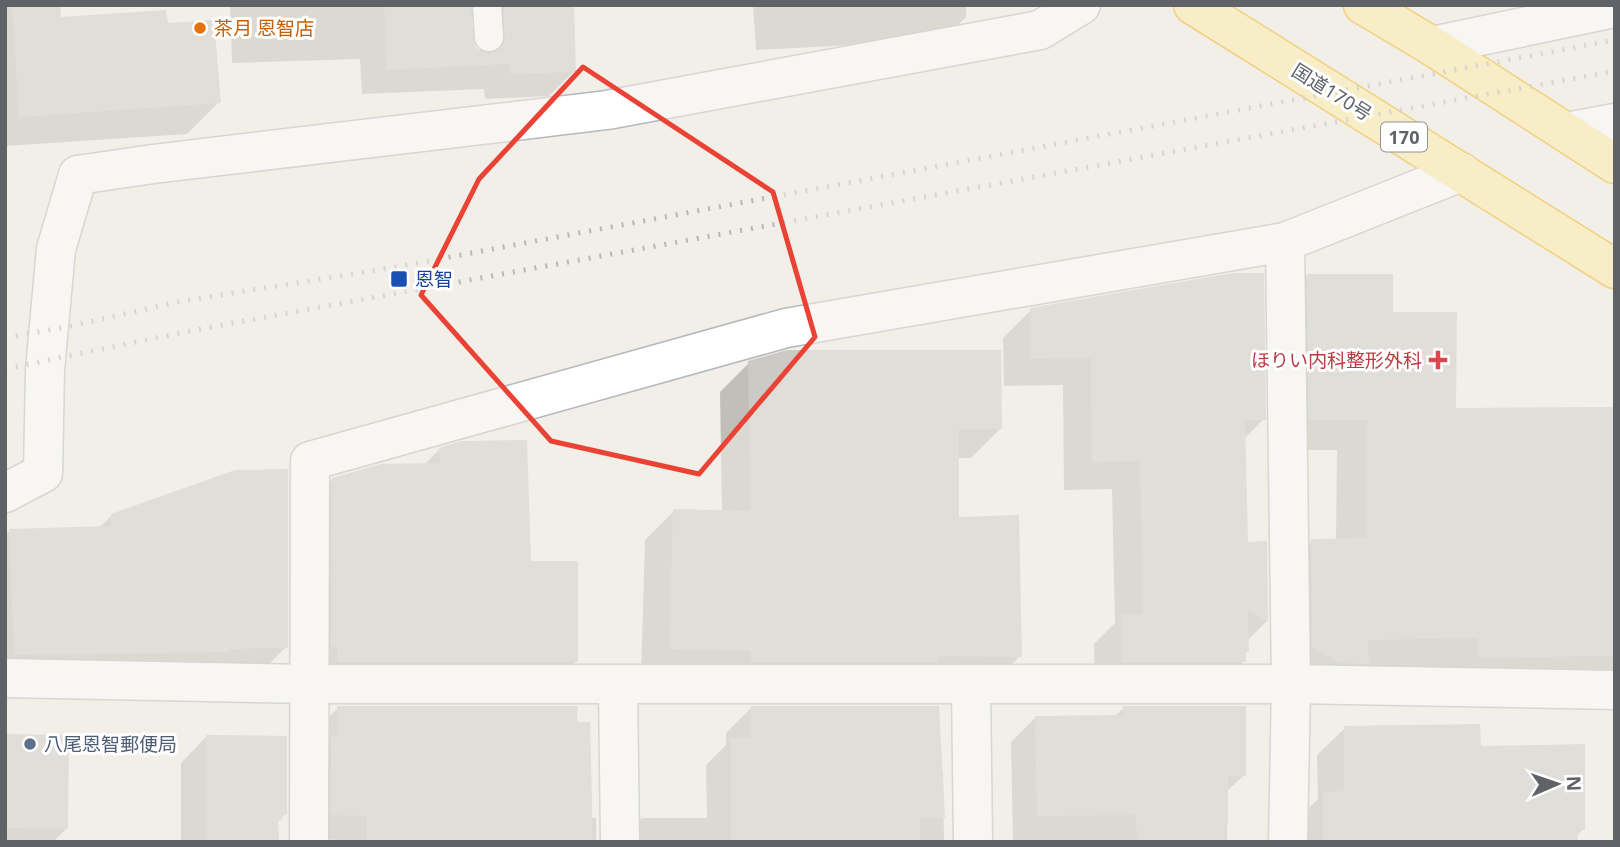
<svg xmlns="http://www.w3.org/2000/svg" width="1620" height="847" font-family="'Noto Sans','Noto Sans JP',sans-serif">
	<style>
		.shadow { fill: #0003; fill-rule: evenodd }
		.building { fill: #cccac5 }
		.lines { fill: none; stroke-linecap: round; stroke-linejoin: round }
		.service-casing { stroke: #b5b8bc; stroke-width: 31 }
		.minor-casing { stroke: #b5b8bc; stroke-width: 41 }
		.tertiary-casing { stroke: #b5b8bc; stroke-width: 41 }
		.trunk-casing { stroke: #f9ab00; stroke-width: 41 }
		.service { stroke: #fff; stroke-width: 28 }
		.minor { stroke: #fff; stroke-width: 38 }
		.tertiary { stroke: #fff; stroke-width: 38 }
		.trunk { stroke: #feeaa1; stroke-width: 38 }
		.rail { stroke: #b6b7b8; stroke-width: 5; stroke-dasharray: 2 9; stroke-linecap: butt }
		.marked { fill: none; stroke: #ea4335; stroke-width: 5; stroke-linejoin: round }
		.food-dot { fill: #e8710a; stroke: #fff; stroke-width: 2.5 }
		.transit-dot { fill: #1a4fb4; stroke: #fff; stroke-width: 2.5 }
		.health-dot { fill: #e0444e; stroke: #fff; stroke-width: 2.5 }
		.service-dot { fill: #5c6f8a; stroke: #fff; stroke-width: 2.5 }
		.labels { text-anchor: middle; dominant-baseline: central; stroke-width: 6; stroke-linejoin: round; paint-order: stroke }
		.shield { fill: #fff; stroke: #8f9295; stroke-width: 2 }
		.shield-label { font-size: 18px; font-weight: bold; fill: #5f6368 }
		.food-label { font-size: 19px; fill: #c56008; stroke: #fff; text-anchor: start }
		.street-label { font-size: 19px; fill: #5f6368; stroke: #fff }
		.transit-label { font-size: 19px; fill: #164399; stroke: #fff; text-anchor: start }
		.health-label { font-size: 19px; fill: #be3a42; stroke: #fff; text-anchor: end }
		.service-label { font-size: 19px; fill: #4e5e75; stroke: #fff; text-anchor: start }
	</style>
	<rect width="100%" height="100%" fill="#f1efe8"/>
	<g class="shadow">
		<path d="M5 5H58L59 19 166 25 219 102 187 134 5 146Z"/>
		<path d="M230 5H572L574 71 549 96 485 99 484 89 362 94 360 59 232 63ZM470 16 476 22 480 53 473 46Z"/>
		<path d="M753 5H966V17L943 40 756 50Z"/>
		<path d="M1308 275 1392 314 1455 410 1615 409V685L1309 693 1281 572 1312 541 1336 540 1337 450H1280L1278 306Z"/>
		<path d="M1031 310 1264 419 1244 439 1246 543H1265L1267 621 1247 641 1244 661 1216 690H1095L1094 644 1115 623 1112 489 1064 490 1063 385 1004 386 1003 338Z"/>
		<path d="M749 363 1000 429 971 458H957V519L1020 656 991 685 641 677 645 540 674 511 722 512 720 392Z"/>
		<path d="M440 449 530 563 576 661 546 692H307L302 510 333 479 424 465Z"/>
		<path d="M112 515 286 647 258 675 5 682V535L10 531 99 528Z"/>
		<path d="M338 708 576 724 591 818H596V842H343V840L307 839 313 733Z"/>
		<path d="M751 708 943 774 944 842H619L642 818H707L706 765 726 745V733Z"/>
		<path d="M1124 708 1244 775 1226 792 1227 842H1013L1011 742 1036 717H1114Z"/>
		<path d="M1345 728 1479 748 1583 829 1576 836V842H1296V821L1318 799 1317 755Z"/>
		<path d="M5 736 67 828 53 842H5Z"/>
		<path d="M206 737 285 814 277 823V842H181V763Z"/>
	</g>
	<g class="building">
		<path d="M12 5H60L61 17 166 10 168 23 214 20 221 103 19 117Z"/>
		<path d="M384 5H470L475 46 481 52 489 54 499 50 504 44V5H574L576 72 510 74 509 64 387 70Z"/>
		<path d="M1232 273H1264L1266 420H1245L1248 542 1267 541 1268 622 1248 611 1249 652H1246V662H1122V614H1143L1140 461 1092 462 1091 358 1031 359 1030 308Z"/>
		<path d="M1307 274H1393V312H1457L1456 408 1615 407V656L1478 658 1477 638 1368 640 1369 664 1340 663 1312 647 1311 539 1366 538 1367 420H1309Z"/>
		<path d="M787 350H1001L1002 429H959V517L1019 515 1022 657 938 656V662H751V651L669 649 673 509 751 511 748 361Z"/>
		<path d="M527 440 531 561H578V662H337V647H331L332 478 381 464 440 463 439 448 461 441Z"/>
		<path d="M288 469V648L229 649V652L14 655 9 529 111 526V514L235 470Z"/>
		<path d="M337 706H578L577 722H590L593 842H367V816L331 815V736H338Z"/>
		<path d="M751 706H939L945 818H920V842H731V738H750Z"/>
		<path d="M1123 706H1246V776H1228V824H1225V842H1138L1135 815 1037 816 1035 716 1123 715Z"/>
		<path d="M1480 724 1481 746 1585 744V830H1578V842H1323V792L1344 791V726Z"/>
		<path d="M5 734 69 735 68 829 5 828Z"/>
		<path d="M206 735 287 736V815L282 814V820L278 819 279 842H206Z"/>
	</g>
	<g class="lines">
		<defs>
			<path id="service" d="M487 5 489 37"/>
			<g id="minor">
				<path d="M1432 46 1615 8"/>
				<path d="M1566 132 1615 123"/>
				<path d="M78 175 153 164 607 110 1040 30 1081 5"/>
				<path d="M1285 242 1291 684 1288 842"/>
				<path d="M5 678 311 684H1291L1615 690"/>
				<path d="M971 685 973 842"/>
				<path d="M618 686 620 842"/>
				<path d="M309 842 310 461 786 328 1285 242 1461 172"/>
			</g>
			<path id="tertiary" d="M5 493 43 473 45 370 56 249 78 175"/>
			<g id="trunk">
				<path d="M1193 5 1615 269"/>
				<path d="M1363 5 1432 46 1615 164"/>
			</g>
		</defs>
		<use href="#service" class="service-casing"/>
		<use href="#minor" class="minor-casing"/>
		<use href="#tertiary" class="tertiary-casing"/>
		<use href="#trunk" class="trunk-casing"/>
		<use href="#service" class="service"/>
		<use href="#minor" class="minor"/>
		<use href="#tertiary" class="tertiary"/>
		<use href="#trunk" class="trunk"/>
		<g class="rail">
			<path d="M5 338 71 326 177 302 396 267 1615 40"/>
			<path d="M5 369 190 331 1615 71"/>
		</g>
	</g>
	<path d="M0 0H1620V847H0ZM583 67 773 192 815 337 699 474 551 441 421 295 479 179Z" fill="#f1efe8" fill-opacity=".55" fill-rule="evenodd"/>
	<path class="marked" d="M583 67 773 192 815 337 699 474 551 441 421 295 479 179Z"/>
	<circle class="food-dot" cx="200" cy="28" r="7"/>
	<rect class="transit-dot" x="390" y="270" width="18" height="18" rx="3.5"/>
	<path class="health-dot" d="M1434.5 349.5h7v7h7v7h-7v7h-7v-7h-7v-7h7z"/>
	<circle class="service-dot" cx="30" cy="744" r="7"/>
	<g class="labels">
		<rect class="shield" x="1381" y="122.5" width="46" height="29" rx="5"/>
		<g class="shield-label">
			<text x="1404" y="137">170</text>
		</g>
		<g class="food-label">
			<text x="214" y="28">茶月 恩智店</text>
		</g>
		<g class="street-label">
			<text transform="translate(1332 92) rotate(32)">国道170号</text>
		</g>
		<g class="transit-label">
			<text x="415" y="279">恩智</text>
		</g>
		<g class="health-label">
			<text x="1422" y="360">ほりい内科整形外科</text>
		</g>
		<g class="service-label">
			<text x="44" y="744">八尾恩智郵便局</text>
		</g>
	</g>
	<rect width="1620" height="847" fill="none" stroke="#5f6368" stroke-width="14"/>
	<g transform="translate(1557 784) rotate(88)" stroke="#ffffff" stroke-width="5" paint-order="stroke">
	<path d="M0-5L12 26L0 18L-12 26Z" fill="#5f6368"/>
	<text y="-10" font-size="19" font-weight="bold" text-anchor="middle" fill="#5f6368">N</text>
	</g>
</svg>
